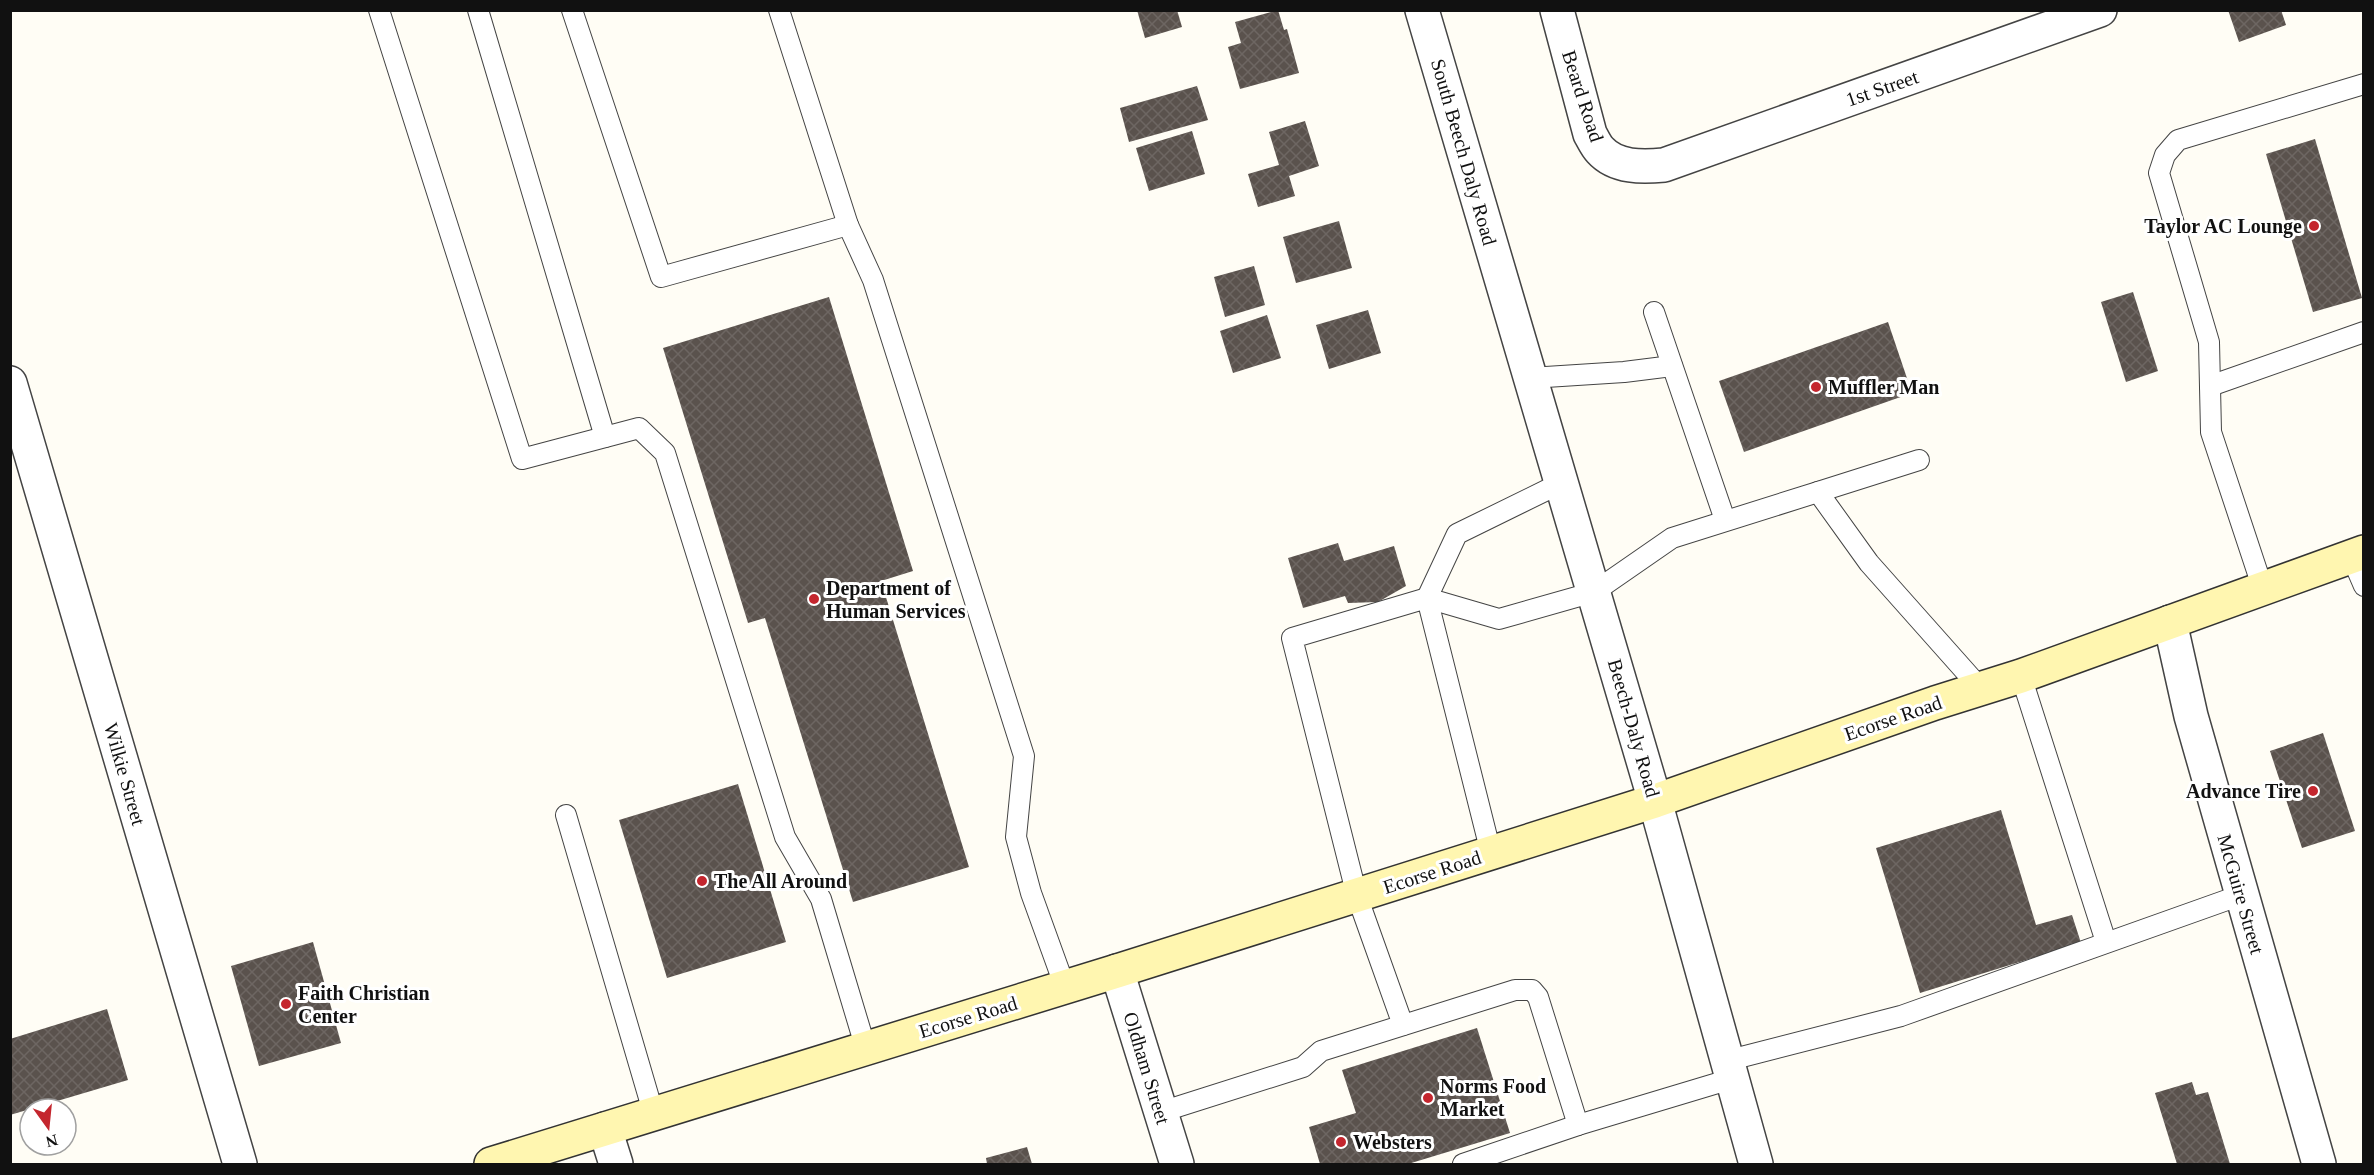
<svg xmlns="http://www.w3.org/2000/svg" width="2374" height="1175" font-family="Georgia,serif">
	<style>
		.building { fill: url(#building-cross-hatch) }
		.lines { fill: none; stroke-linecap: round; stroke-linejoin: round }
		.service-casing { stroke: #444; stroke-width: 22 }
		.minor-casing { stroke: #444; stroke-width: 36 }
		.tertiary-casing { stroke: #444; stroke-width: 36 }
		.secondary-casing { stroke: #333; stroke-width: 36 }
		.service { stroke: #fff; stroke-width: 20 }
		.minor { stroke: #fff; stroke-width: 33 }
		.tertiary { stroke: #fff; stroke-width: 33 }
		.secondary { stroke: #fff6b0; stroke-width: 33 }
		.poi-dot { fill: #c4262e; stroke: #fff; stroke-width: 2 }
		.labels { text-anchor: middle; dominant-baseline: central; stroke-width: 6; stroke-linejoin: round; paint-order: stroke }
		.street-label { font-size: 20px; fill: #111; stroke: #fff }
		.poi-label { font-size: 20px; font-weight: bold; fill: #111; stroke: #fff; text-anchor: start }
	</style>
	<defs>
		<pattern id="building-cross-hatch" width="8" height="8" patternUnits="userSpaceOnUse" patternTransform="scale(1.5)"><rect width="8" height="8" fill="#5a524d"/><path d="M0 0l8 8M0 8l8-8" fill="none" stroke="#6d6662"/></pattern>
	</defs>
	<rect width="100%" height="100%" fill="#fffdf5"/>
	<g class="building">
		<path d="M1137 10H1177L1182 27 1145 38Z"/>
		<path d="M1278 10 1284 30 1287 29 1299 73 1240 89 1228 47 1241 43 1235 22Z"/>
		<path d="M2228 10H2281L2286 25 2239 42Z"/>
		<path d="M1197 86 1208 120 1129 142 1120 108Z"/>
		<path d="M1305 121 1319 166 1289 176 1295 196 1258 207 1248 174 1279 165 1269 132Z"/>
		<path d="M1192 131 1205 174 1149 191 1136 148Z"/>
		<path d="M2315 139 2362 298 2313 312 2266 154Z"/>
		<path d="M1339 221 1352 268 1296 283 1283 237Z"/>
		<path d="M1254 266 1265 305 1225 317 1214 277Z"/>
		<path d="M2133 292 2158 371 2126 382 2101 302Z"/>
		<path d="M829 297 913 571 881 581 969 867 853 902 765 618 748 623 663 348Z"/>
		<path d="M1368 310 1381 353 1329 369 1316 325Z"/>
		<path d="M1267 315 1281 358 1233 373 1220 331Z"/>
		<path d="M1888 322 1912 393 1744 452 1719 381Z"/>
		<path d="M1338 543 1344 561 1394 546 1406 586 1378 602 1348 603 1345 596 1303 608 1288 558Z"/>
		<path d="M2323 733 2355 831 2302 848 2270 751Z"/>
		<path d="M738 784 786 942 667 978 619 820Z"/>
		<path d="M2001 810 2036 925 2072 915 2081 943 1920 993 1876 848Z"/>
		<path d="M313 942 341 1043 259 1066 231 966Z"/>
		<path d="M107 1009 128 1080 10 1115V1039Z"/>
		<path d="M1477 1028 1510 1133 1408 1164H1320L1309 1127 1356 1113 1342 1070Z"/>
		<path d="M2192 1082 2196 1095 2208 1092 2230 1164H2177L2155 1093Z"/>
		<path d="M1027 1147 1032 1164H987L986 1158Z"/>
	</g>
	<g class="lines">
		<defs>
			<g id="service">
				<path d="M379 10 522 459 639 428 665 453 785 837 821 899 866 1049"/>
				<path d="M478 10 605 437"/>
				<path d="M572 10 661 277 848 225"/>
				<path d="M779 10 848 225 873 280 1024 756 1016 837 1031 893 1065 987"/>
				<path d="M1654 312 1725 520"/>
				<path d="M1530 378 1624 372 1672 366"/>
				<path d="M2210 386 2364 332"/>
				<path d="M1561 483 1457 534 1427 598 1499 619 1594 592 1672 538 1818 492 1869 563 1981 689"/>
				<path d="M1818 492 1919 460"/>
				<path d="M2351 556 2364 586"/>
				<path d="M2263 589 2211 432 2209 342 2159 173 2165 155 2178 140 2364 84"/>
				<path d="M2021 676 2106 942"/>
				<path d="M566 815 654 1115"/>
				<path d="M1403 1025 1357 896 1292 638 1427 598 1491 853"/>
				<path d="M1726 1061 1901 1016 2241 895"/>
				<path d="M1161 1112 1303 1067 1321 1051 1515 990H1532L1538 997 1578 1125"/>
				<path d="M1463 1164 1578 1125 1731 1079"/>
			</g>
			<g id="minor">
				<path d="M1557 10 1590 134C1593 139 1596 146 1600 150 1616 168 1643 167 1664 165L2100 10"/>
				<path d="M10 383 240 1164"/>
				<path d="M2170 622 2191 716 2319 1164"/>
				<path d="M1117 971 1177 1164"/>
				<path d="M605 1129 616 1164"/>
			</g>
			<path id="tertiary" d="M1422 10 1655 801 1756 1164"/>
			<path id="secondary" d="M491 1164 1117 971 1655 801 1935 703 2021 676 2364 552"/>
		</defs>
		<use href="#service" class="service-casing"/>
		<use href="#minor" class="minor-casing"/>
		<use href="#tertiary" class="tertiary-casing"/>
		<use href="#secondary" class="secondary-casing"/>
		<use href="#service" class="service"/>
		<use href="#minor" class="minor"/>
		<use href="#tertiary" class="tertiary"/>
		<use href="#secondary" class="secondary"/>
	</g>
	<g class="poi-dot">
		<circle cx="2314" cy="226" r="6"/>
		<circle cx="1816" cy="387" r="6"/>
		<circle cx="814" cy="599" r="6"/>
		<circle cx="2313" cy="791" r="6"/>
		<circle cx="702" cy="881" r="6"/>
		<circle cx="286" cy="1004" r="6"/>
		<circle cx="1428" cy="1098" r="6"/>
		<circle cx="1341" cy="1142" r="6"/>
	</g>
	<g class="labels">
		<g class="street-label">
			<text transform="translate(1882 88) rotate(-19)">1st Street</text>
			<text transform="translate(1583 96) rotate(72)">Beard Road</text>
			<text transform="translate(1464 152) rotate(74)">South Beech Daly Road</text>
			<text transform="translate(1893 718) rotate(-19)">Ecorse Road</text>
			<text transform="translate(1634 728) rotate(74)">Beech-Daly Road</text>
			<text transform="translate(125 774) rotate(74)">Wilkie Street</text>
			<text transform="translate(1432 872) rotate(-18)">Ecorse Road</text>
			<text transform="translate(2241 894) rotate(74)">McGuire Street</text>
			<text transform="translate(968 1017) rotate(-17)">Ecorse Road</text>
			<text transform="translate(1147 1068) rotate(73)">Oldham Street</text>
		</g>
		<g class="poi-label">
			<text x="2302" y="226" text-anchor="end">Taylor AC Lounge</text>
			<text x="1828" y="387">Muffler Man</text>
			<text x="826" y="588">Department of<tspan x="826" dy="23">Human Services</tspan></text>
			<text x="2301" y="791" text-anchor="end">Advance Tire</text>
			<text x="714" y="881">The All Around</text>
			<text x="298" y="993">Faith Christian<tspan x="298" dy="23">Center</tspan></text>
			<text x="1440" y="1086">Norms Food<tspan x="1440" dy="23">Market</tspan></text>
			<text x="1353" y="1142">Websters</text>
		</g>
	</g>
	<rect width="2374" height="1175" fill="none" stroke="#111111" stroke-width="24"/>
	<g transform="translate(48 1127) rotate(165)"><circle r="28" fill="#ffffff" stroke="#a0a0a0" stroke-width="1.5"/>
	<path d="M0-4.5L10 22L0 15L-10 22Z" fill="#c4262e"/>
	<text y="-9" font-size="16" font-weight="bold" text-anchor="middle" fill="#111111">N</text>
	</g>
</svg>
